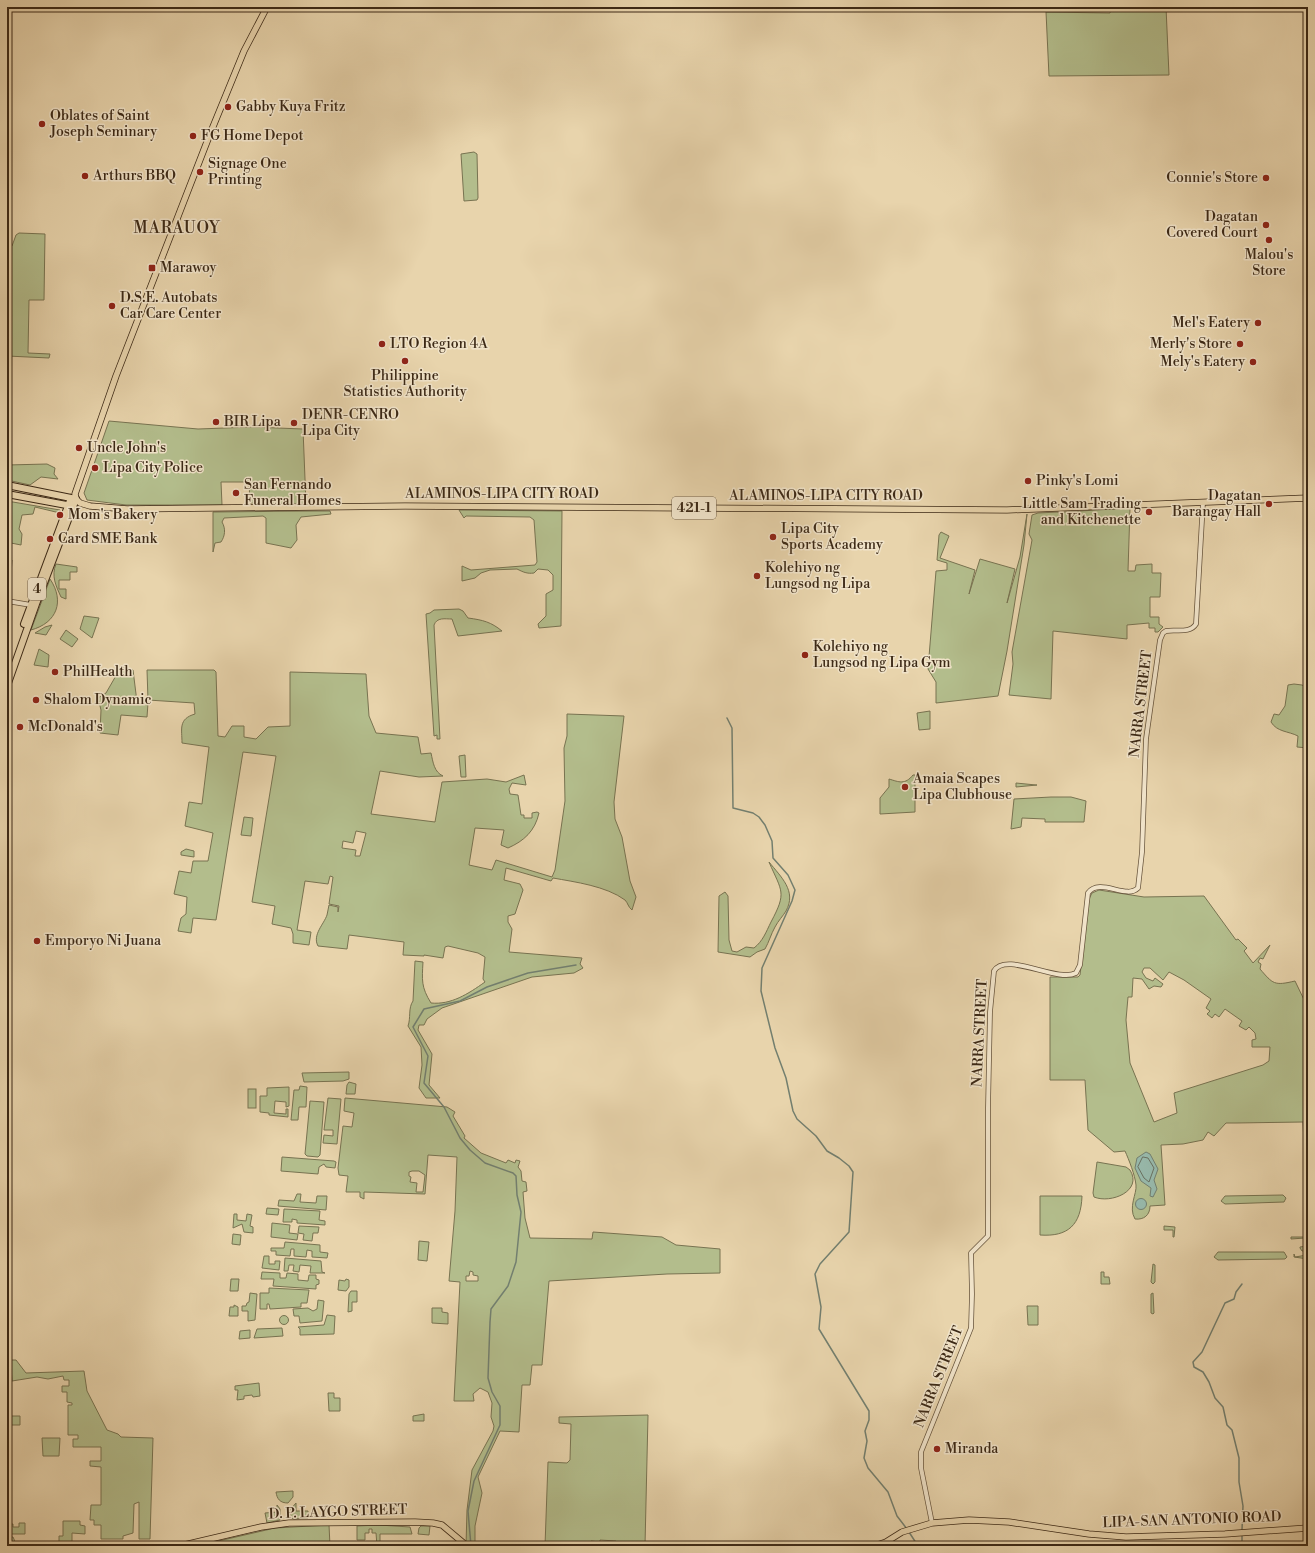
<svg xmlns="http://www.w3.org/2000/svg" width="1315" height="1553" font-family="'Libre Bodoni',serif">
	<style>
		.green { fill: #b3bd8c; stroke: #787351; fill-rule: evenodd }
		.water { fill: #97b8aa; stroke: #737f6f }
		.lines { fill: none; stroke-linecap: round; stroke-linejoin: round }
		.shore { stroke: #6a7060; stroke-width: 1 }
		.stream { stroke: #737f6f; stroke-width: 1.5 }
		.minor-casing { stroke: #67543c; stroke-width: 5.5 }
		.major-casing { stroke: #3c2916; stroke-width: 7 }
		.highway-casing { stroke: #3c2916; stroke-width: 8 }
		.minor { stroke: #f0e3c9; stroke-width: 4 }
		.major { stroke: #e8d4ac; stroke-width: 5.5 }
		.highway { stroke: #e8d4ac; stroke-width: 6 }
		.poi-dot { fill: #8f2418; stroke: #f0e3c9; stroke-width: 1.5 }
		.labels { text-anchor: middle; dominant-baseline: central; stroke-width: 3; stroke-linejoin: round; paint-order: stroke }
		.shield { fill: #f0e3c9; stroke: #72614c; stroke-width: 1 }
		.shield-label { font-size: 13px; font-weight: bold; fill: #3c2916 }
		.poi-label { font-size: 14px; fill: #3c2916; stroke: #f0e3c9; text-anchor: start }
		.street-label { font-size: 14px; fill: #3c2916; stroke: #f0e3c9 }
		.quarter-label { font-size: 16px; letter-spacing: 1px; fill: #3c2916; stroke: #f0e3c9 }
	</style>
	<rect width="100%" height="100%" fill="#e8d4ac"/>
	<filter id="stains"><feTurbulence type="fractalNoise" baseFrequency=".005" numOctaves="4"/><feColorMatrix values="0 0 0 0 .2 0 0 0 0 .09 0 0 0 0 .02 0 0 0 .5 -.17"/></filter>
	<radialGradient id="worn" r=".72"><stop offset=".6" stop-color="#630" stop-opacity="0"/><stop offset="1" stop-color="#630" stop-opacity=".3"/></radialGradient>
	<g class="green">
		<path d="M1111 7H1166L1169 75 1049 76 1046 12 1110 13Z"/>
		<path d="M474 152 477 154 478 198 477 200 464 201 461 154Z"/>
		<path d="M19 233 45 234 44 300H29L28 353 50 354 49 358 7 356V242L8 245 12 246 16 235Z"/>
		<path d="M109 421 198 429 252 427 303 429 306 504 250 503 249 482H221L222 505H126L87 500 84 493Z"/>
		<path d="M47 464 55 468 54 474 58 479 41 477 30 485 7 480V465Z"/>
		<path d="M7 501 60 510V513L35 507 33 514 22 515 19 529 22 534 21 545 11 543V552H7V531L9 525 7 524Z"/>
		<path d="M1130 508 1128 571H1135L1136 565 1152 564V573H1161L1160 597H1150V617H1159V624L1163 627 1158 632H1155V628H1149V623L1127 625V639L1053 631 1051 699 1009 695 1013 664 1012 652 1032 540 1029 534 1032 515 1038 513 1058 512 1061 517 1063 516 1064 512Z"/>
		<path d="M459 510 562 511 561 626 539 628 538 624 546 616V594L553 590V575L548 570 538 569 534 573C527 574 523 572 517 569L490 570 481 573 475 578 462 581V566L471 570 535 565 537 562 534 520 530 517 466 516 464 518Z"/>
		<path d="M315 511H330L331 514 301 517 296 525 297 540 291 548 266 543V518L263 516 224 518 222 522C226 529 225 536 221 542L215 543 213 552V512Z"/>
		<path d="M1027 514 1024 545 1007 651 998 696 936 703V682L928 669 936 571 947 570V563L937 560 939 535 941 532 949 536 940 558 975 570 969 594 980 559 1015 569 1007 603 1020 557Z"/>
		<path d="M7 560H12L11 574H7Z"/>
		<path d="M56 564 77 567V572H70V580H59V589H66V599L61 597C56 586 51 576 56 564Z"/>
		<path d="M50 579C65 601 57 623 31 630Z"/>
		<path d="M459 609 463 611 468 618C483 620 491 622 502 631L458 636 452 619C445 619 437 617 434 625L440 739H437V735L434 736 426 614 430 613 434 610Z"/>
		<path d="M84 616 99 618 92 638 80 629Z"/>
		<path d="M52 625 46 635 35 633 45 627Z"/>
		<path d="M66 630 78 639 72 647 60 639Z"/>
		<path d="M39 649 49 655 48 667 34 665Z"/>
		<path d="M121 667 133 670 137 702 148 703 147 717 121 715 118 735 100 733 101 710 98 698 106 693Z"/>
		<path d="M147 670H214L216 672 218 736 225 737 232 726H244V737L256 739 268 727 290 726V672L366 674 369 716 376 733 418 737 421 754 431 753C433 762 434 772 443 776L419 777 380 771 371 814 435 822 442 782 487 779 506 782 524 775 526 785 512 783 509 789 510 794 518 795 521 815H524V818H532V813L537 812 539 813C535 831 524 841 508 848L501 845 504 830 475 828 469 865 492 870 496 860 552 877 555 870 565 801 564 748 567 736V714L624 716 614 802 615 819 622 837 630 881 636 897 632 910C628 907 628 903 625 900 606 886 575 882 553 878L551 881 506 868 504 880 520 884 523 890 515 914 508 916V922L512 929 509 952 582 958 580 964 583 968 574 973 532 977 442 1008 427 1019 424 1025H419L418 1030 432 1054 429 1085 440 1098H426L419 1088 422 1065 421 1047 408 1026C411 1018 408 1008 413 1001L415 961 423 962C422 980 421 987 431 1003 451 1005 468 994 485 982L483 979 485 957 478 953 448 946 445 947 443 958 424 955V956L403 955 404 942 349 935 347 949 318 946C312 935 324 924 327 915 328 912 328 908 329 905L338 907V912L339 906 329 904 333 877 330 876 328 884 305 881 297 930 311 932 309 945 293 943V934L291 928 272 924 275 906 252 902 276 756 243 752 216 920 193 918 191 933 178 931 181 918 186 914 187 897 174 894 179 871 191 873 193 861H208L213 833 185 826 189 802 202 804 209 747 182 743C182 729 178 719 195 714L194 703 148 700ZM356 831 366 833 360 856H355L356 850 342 848 343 841 353 843Z"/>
		<path d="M1294 684 1302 685 1308 688V748L1297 747 1298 736C1288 731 1277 732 1271 722L1274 714 1279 715 1285 706 1288 685Z"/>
		<path d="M930 711V729L919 730 917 713Z"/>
		<path d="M465 755 466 777H461L459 756Z"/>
		<path d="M913 775H915V812L880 814V798L889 787V779C899 782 905 785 913 775Z"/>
		<path d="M1016 783 1036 785H1037L1016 787Z"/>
		<path d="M1051 797H1071L1086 801 1084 822H1045V819L1022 818 1021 827 1011 829 1014 799Z"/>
		<path d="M244 817 253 818 251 836 241 835Z"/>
		<path d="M186 849 194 851V857L181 855V852Z"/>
		<path d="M769 862C781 877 797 891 786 911 783 916 778 921 775 927 771 934 769 942 765 949L757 952 750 957 718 952 719 896 725 892 728 896 729 940 732 951 737 952 746 947 754 948C763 941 766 932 771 922 787 892 782 892 769 862Z"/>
		<path d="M1099 890 1144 897 1204 896 1236 940 1238 939 1247 948 1244 951 1253 963 1270 945 1263 959 1260 958 1258 962 1261 964 1260 969C1273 984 1274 986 1295 981L1308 1008V1136L1305 1137V1143H1304L1303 1122 1236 1123H1226L1214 1136 1208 1132 1203 1140 1183 1144 1161 1145 1165 1205 1150 1206C1150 1215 1144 1220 1135 1219 1128 1207 1137 1194 1136 1185 1135 1175 1129 1160 1125 1151L1114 1152 1088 1130 1085 1080H1050V977H1078L1080 975 1089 899 1092 893ZM1144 968H1150L1163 980 1169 972 1184 980 1211 999 1206 1008 1210 1011 1207 1014 1212 1018 1215 1014 1219 1017 1225 1009 1242 1021 1239 1026 1246 1030 1249 1027 1255 1033 1256 1039 1252 1040V1047H1270L1269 1061 1263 1065 1174 1093 1177 1113 1154 1122 1130 1063 1126 1020 1128 997H1132L1133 978 1142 979 1149 989 1154 986 1161 987 1163 984 1155 978 1153 981 1146 978 1142 972Z"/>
		<path d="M349 1072V1079L343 1081 304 1082 302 1073Z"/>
		<path d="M349 1082 356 1084 355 1094H346L347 1085Z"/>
		<path d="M300 1086 307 1087 306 1107H299L298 1120H291L294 1090H299Z"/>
		<path d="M289 1087V1106L286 1107V1102L275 1101 274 1113 286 1114V1109H288V1117L269 1115V1113L260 1112V1096H267V1088Z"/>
		<rect x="248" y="1089" width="8" height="19"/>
		<path d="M328 1098 341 1099 337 1144 323 1143 324 1135 333 1136V1130H324Z"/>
		<path d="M345 1098 447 1107 455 1112 453 1116 465 1136 464 1138 481 1153 506 1163 508 1160 515 1163 516 1160 520 1161 518 1167 521 1171 522 1181 526 1182 527 1191 523 1192 525 1218 530 1238 592 1239 593 1232 662 1237 676 1245 720 1249V1273L667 1274 549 1281 542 1365H532L530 1385H522L519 1432 500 1431 478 1477 482 1493 475 1526V1546H466L467 1510 472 1470 493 1431 494 1426 491 1417 492 1403 488 1392 480 1388 473 1394 474 1401H454L460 1282 449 1281 455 1211 457 1157 428 1155 425 1194 364 1192V1199L360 1197V1192H346L348 1176 339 1175 338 1168 343 1126 352 1127 354 1113 344 1111ZM412 1171H419L425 1175 423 1192H416L417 1183 410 1182 411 1177 409 1176V1172ZM470 1271 473 1272V1275L478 1276V1281H466V1276H469Z"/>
		<path d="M310 1101 324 1102 320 1155 318 1157 307 1156 305 1154Z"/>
		<path d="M282 1157 334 1161 336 1162 335 1168 326 1167 324 1164 319 1167 318 1174 281 1171Z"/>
		<path d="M1097 1162 1126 1167 1130 1170C1143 1191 1111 1204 1094 1197L1093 1193Z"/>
		<path d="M297 1194H301L300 1202 316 1203 317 1196H327L326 1210 278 1206 279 1200 294 1201Z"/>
		<path d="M1283 1195 1286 1198 1284 1202 1225 1204 1221 1201 1225 1196Z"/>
		<path d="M1040 1196H1082C1081 1225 1068 1237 1040 1235Z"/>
		<path d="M267 1208 279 1209 278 1215 266 1214Z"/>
		<path d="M284 1209 320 1211 319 1220 325 1221V1225L297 1223V1220L292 1219V1222H283Z"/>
		<path d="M234 1214H237V1220L246 1221 247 1214 252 1215 250 1226 253 1227V1233L244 1232 242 1224 233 1228Z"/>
		<path d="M272 1223 290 1225 289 1233 298 1234 297 1240 271 1237Z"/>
		<path d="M299 1226 319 1227 318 1233H313L312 1241 303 1240 304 1234 298 1233Z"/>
		<path d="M1164 1226 1175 1227 1174 1237H1173V1230H1164Z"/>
		<path d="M233 1234 241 1235 240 1245 232 1244Z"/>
		<path d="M1291 1237H1308V1259L1294 1257V1254L1295 1257 1307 1255V1251H1302L1300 1248V1247L1307 1246 1305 1238 1291 1239Z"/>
		<path d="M419 1241 429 1242 427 1261 418 1260Z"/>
		<path d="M285 1242 320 1245V1252L328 1253 327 1258 312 1257V1251L307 1250 306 1257 294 1256V1249H291L290 1256 276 1255V1251H271V1248H284Z"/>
		<path d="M1218 1252H1284L1287 1257 1285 1259 1218 1260 1214 1257Z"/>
		<path d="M264 1256H269V1264H275V1261H280L279 1270 262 1268Z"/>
		<path d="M285 1258 321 1261 322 1272 325 1273H310L311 1266 300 1265 299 1272 293 1271 294 1265H289L288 1271H284Z"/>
		<path d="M1153 1264 1155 1265V1282L1153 1284 1151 1282Z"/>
		<path d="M262 1272 280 1273V1278H286L287 1273 298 1274V1280L308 1281 309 1275H316V1279L319 1280V1284L316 1285V1289L273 1286 274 1279H261Z"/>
		<path d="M1101 1272H1104V1277H1109L1110 1284H1101Z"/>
		<path d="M231 1279H239L238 1291H230Z"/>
		<path d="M346 1279 349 1280V1287L346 1291 338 1290 339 1280 345 1281Z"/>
		<path d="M269 1288 309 1290 307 1303H301V1307L270 1309 269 1304H267V1309H260V1293H269Z"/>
		<path d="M351 1291H357V1302H352V1311L348 1312 349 1294Z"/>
		<path d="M250 1293 257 1294 255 1320 248 1321V1311H242V1306H246L247 1303 249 1302Z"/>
		<path d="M1153 1293 1154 1313 1153 1314 1151 1313V1294Z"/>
		<path d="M318 1300 324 1301 322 1321 300 1323 299 1316H294L293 1309 308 1308 313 1311 317 1309Z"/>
		<path d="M234 1305 238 1307V1316H229L230 1307H234Z"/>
		<path d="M1027 1306H1038V1325H1028Z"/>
		<path d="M432 1308H442V1312L448 1313V1324L432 1323Z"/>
		<path d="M327 1315 335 1316 334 1334 300 1335V1329L298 1327 324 1325Z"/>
		<circle cx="284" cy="1320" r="4.5"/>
		<path d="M282 1328 283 1336 254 1338 257 1329Z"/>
		<path d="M250 1330V1338L239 1339 240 1331Z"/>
		<path d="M7 1360H16L26 1373 84 1371 87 1391 107 1430 118 1434 121 1437 153 1438 150 1539H139V1502L134 1504 133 1533 123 1536V1539H101V1525H94V1520H90L91 1505H101V1467L90 1466V1461H101V1447H73V1439H78V1435H68V1405H72V1403L67 1402V1392H62V1386H69V1380H64L63 1376 48 1379 37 1377 12 1381 11 1366 7 1365Z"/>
		<path d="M259 1383 260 1396 253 1397 252 1395 244 1396V1399L237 1400 238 1390H235V1386Z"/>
		<path d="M328 1393H334V1398H340V1411H329Z"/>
		<path d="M424 1414V1421H413V1416Z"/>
		<path d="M648 1415 645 1546H617L616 1541 600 1540V1542L591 1541V1546H545L548 1462 567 1463 570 1460 571 1424 559 1423V1417Z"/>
		<path d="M9 1416H20V1425H8Z"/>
		<path d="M42 1438H60L59 1456H43Z"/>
		<path d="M293 1491V1497L288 1503C280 1503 277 1499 276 1492Z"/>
		<path d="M296 1503V1511H308V1518L294 1519 291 1518 290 1510Z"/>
		<path d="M277 1505 280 1509V1520L267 1523 265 1513 277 1512Z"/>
		<path d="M7 1521H9V1524H13V1527H19V1523H25V1534H8Z"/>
		<path d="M63 1521H80V1525L85 1526V1534L72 1533V1542L59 1546V1536H63Z"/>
		<path d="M329 1525 330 1546 201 1545 275 1528Z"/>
		<path d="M379 1525 410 1527 412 1534H380V1546H377L376 1533H372V1529H369V1533H365V1540H357V1526Z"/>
		<path d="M421 1526H430L429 1535 418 1534 419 1528Z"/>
		<path d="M7 1537H13L17 1546H7Z"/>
	</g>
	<g class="water">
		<path d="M1146 1152 1150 1154 1158 1169 1154 1180 1157 1189 1153 1197 1150 1196 1151 1188 1141 1181 1135 1168 1137 1158Z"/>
		<circle cx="1141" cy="1204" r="5.5"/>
	</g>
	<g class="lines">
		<path class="shore" d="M1143 1157 1148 1158 1154 1168 1149 1182 1144 1178 1138 1167Z"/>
		<g class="stream">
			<path d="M727 718 732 728 733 808 753 813 759 817 765 825 772 841 773 858 788 875 795 890 792 901 762 968 761 991 775 1048 786 1078 793 1111 797 1119 816 1136 827 1151 839 1158 849 1166 853 1172 849 1232 820 1264 815 1274 821 1307 819 1329 869 1411V1420L865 1431 867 1441 864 1458 868 1468 888 1492 897 1516 907 1529"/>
			<path d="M1242 1284 1236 1292 1234 1299 1225 1303 1202 1352 1193 1362 1194 1367 1203 1372 1209 1382 1215 1398 1223 1407 1227 1425 1232 1430 1239 1458V1482L1243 1506 1242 1530"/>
			<path d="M909 1532 918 1546"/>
			<path d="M1242 1534V1546"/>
			<path d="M471 1546 468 1511 474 1481 500 1425V1406L492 1392 488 1378 490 1322 491 1309 508 1286 516 1262 521 1212 517 1195 516 1176 513 1173 485 1163 470 1150 460 1138 444 1107 424 1083 428 1056 413 1027 424 1009 460 1001 487 987 528 973 576 965"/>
		</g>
		<defs>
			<g id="minor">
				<path d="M7 601 31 605"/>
				<path d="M932 1523 921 1468V1452L971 1328 972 1294 971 1253 988 1236V1108L990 1012 994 971C1006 951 1057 983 1076 973L1080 965 1088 893C1100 877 1126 900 1138 888L1142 852 1146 739 1160 640 1163 633 1166 631C1175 629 1190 634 1196 624L1203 502"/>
			</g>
			<g id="major">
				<path d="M267 7 244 51 210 134 116 376 75 494 76 499 80 503 90 506 127 509 405 506 1007 510 1308 498"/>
				<path d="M180 1546 261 1527 289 1523 415 1522 433 1523 442 1525 467 1546"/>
				<path d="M874 1546 886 1542 902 1532 932 1523 969 1520 1009 1522 1089 1534 1126 1537 1225 1534 1308 1528"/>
			</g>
			<g id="highway">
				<path d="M7 485 76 499 36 604 7 686"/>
				<path d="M7 494 72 506"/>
				<path d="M24 624 71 498"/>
			</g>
		</defs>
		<use href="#minor" class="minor-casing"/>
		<use href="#major" class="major-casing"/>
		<use href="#highway" class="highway-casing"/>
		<use href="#minor" class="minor"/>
		<use href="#major" class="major"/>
		<use href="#highway" class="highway"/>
	</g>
	<g class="poi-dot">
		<circle cx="228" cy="107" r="4"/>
		<circle cx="42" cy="124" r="4"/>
		<circle cx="193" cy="136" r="4"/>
		<circle cx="200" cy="172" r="4"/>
		<circle cx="85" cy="176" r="4"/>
		<circle cx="1266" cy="178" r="4"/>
		<circle cx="1266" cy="225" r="4"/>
		<circle cx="1269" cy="240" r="4"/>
		<rect x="148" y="264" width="8" height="8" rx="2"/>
		<circle cx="112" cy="306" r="4"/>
		<circle cx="1258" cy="323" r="4"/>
		<circle cx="382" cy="344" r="4"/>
		<circle cx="1240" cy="344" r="4"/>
		<circle cx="405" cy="361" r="4"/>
		<circle cx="1253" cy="362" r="4"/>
		<circle cx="216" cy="422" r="4"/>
		<circle cx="294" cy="423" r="4"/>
		<circle cx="79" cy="448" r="4"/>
		<circle cx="95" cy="468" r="4"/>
		<circle cx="1028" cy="481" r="4"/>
		<circle cx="236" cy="493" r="4"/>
		<circle cx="1269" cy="504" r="4"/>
		<circle cx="1149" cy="512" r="4"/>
		<circle cx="60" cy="515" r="4"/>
		<circle cx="773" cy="537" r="4"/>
		<circle cx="50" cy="539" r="4"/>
		<circle cx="757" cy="576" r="4"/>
		<circle cx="805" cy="655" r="4"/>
		<circle cx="55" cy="672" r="4"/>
		<circle cx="36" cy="700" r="4"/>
		<circle cx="20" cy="727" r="4"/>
		<circle cx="905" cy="787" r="4"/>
		<circle cx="37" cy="941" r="4"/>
		<circle cx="937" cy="1449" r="4"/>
	</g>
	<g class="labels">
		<g class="shield">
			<rect x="672" y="497" width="44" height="22" rx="3"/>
			<rect x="28" y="578" width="18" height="22" rx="3"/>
		</g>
		<g class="shield-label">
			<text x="694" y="508">421-1</text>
			<text x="37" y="589">4</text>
		</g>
		<g class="poi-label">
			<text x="236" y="107">Gabby Kuya Fritz</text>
			<text x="50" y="116">Oblates of Saint<tspan x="50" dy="16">Joseph Seminary</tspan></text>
			<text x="201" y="136">FG Home Depot</text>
			<text x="208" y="164">Signage One<tspan x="208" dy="16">Printing</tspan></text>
			<text x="93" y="176">Arthurs BBQ</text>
			<text x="1258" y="178" text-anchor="end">Connie's Store</text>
			<text x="1258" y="217" text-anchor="end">Dagatan<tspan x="1258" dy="16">Covered Court</tspan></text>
			<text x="1269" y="255" text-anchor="middle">Malou's<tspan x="1269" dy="16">Store</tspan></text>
			<text x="160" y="268">Marawoy</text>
			<text x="120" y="298">D.S.E. Autobats<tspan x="120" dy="16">Car Care Center</tspan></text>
			<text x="1250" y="323" text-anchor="end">Mel's Eatery</text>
			<text x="390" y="344">LTO Region 4A</text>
			<text x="1232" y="344" text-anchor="end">Merly's Store</text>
			<text x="1245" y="362" text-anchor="end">Mely's Eatery</text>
			<text x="405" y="376" text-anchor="middle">Philippine<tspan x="405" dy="16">Statistics Authority</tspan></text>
			<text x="302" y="415">DENR-CENRO<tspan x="302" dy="16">Lipa City</tspan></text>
			<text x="224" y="422">BIR Lipa</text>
			<text x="87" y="448">Uncle John's</text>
			<text x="103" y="468">Lipa City Police</text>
			<text x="1036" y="481">Pinky's Lomi</text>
			<text x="244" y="485">San Fernando<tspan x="244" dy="16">Funeral Homes</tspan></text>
			<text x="1261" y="496" text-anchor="end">Dagatan<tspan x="1261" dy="16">Barangay Hall</tspan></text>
			<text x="1141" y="504" text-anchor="end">Little Sam Trading<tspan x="1141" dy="16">and Kitchenette</tspan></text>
			<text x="68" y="515">Mom's Bakery</text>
			<text x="781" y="529">Lipa City<tspan x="781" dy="16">Sports Academy</tspan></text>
			<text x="58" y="539">Card SME Bank</text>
			<text x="765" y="568">Kolehiyo ng<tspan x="765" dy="16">Lungsod ng Lipa</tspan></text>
			<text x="813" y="647">Kolehiyo ng<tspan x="813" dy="16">Lungsod ng Lipa Gym</tspan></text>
			<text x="63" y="672">PhilHealth</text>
			<text x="44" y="700">Shalom Dynamic</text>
			<text x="28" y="727">McDonald's</text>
			<text x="913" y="779">Amaia Scapes<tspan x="913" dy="16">Lipa Clubhouse</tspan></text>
			<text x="45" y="941">Emporyo Ni Juana</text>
			<text x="945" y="1449">Miranda</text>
		</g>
		<g class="street-label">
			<text x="502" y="494">ALAMINOS-LIPA CITY ROAD</text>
			<text x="826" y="496">ALAMINOS-LIPA CITY ROAD</text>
			<text transform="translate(1141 704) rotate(-83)">NARRA STREET</text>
			<text transform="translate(980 1033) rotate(-87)">NARRA STREET</text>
			<text transform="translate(939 1377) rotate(-68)">NARRA STREET</text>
			<text transform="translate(338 1512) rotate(-2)">D. P. LAYGO STREET</text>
			<text transform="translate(1192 1520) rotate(-2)">LIPA-SAN ANTONIO ROAD</text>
		</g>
		<g class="quarter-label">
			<text x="177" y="228">MARAUOY</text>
		</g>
	</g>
	<rect width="1315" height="1553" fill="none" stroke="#e8d4ac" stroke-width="24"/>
	<rect x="8" y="8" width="1299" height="1537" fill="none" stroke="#3c2916" stroke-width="2"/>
	<rect x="12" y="12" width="1291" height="1529" fill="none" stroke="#3c2916"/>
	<rect width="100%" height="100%" filter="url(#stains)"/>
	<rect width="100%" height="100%" fill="url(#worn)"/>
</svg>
